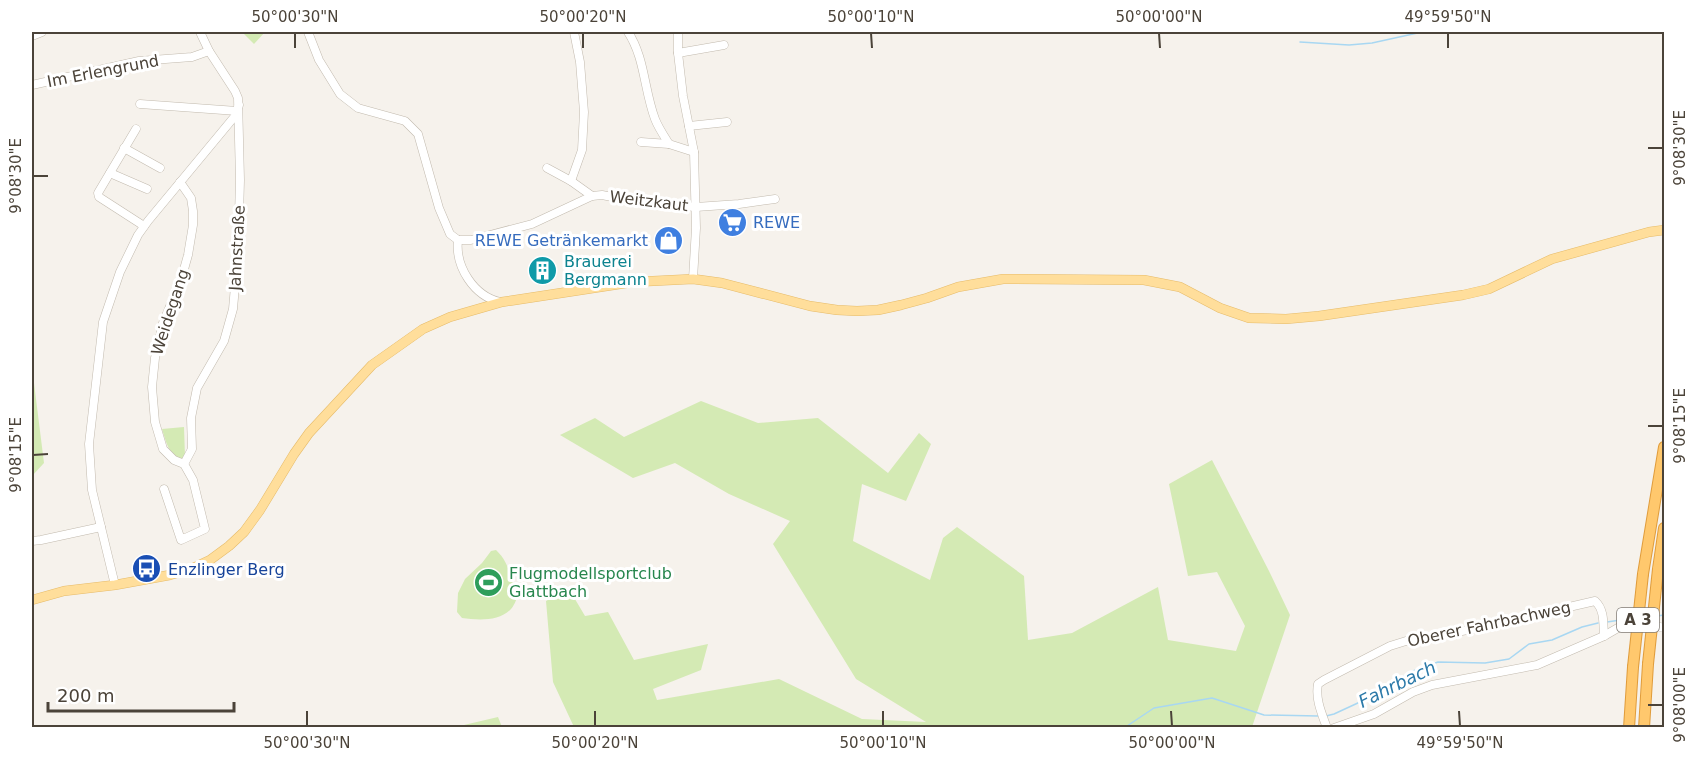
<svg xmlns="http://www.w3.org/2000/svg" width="1696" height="759" font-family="'DejaVu Sans',sans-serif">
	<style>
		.green { fill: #d4eab4 }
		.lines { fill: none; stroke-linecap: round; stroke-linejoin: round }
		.stream { stroke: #a8d7f2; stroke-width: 1.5 }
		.minor-casing { stroke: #c2baae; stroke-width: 9 }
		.major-casing { stroke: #e6bb69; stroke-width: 10 }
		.highway-casing { stroke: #e09c3b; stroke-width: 12 }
		.minor { stroke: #fff; stroke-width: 8 }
		.major { stroke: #ffde9b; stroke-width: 9 }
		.highway { stroke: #ffc86d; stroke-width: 10 }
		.highway-bridge-casing { stroke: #e09c3b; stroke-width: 12; stroke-linecap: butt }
		.highway-bridge { stroke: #ffc86d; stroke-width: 10 }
		.ticks { fill: none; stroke: #4b4339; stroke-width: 2 }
		.labels { text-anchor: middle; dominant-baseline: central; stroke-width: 6; stroke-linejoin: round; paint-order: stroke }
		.shield { fill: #fff; stroke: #817b74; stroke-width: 1.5 }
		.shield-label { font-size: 15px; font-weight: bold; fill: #4b4339 }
		.street-label { font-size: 16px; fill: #4b4339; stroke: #fff }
		.shop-label { font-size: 16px; fill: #366cbe; stroke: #fff; text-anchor: start }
		.culture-label { font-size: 16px; fill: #0d838f; stroke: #fff; text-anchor: start }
		.transit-label { font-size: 16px; fill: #164399; stroke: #fff; text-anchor: start }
		.leisure-label { font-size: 16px; fill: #27864d; stroke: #fff; text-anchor: start }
		.water-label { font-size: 18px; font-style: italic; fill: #2c7aa9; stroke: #fff }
		.neatline { fill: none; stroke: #4b4339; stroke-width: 2 }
		.ticks-label { font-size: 15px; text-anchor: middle; fill: #4b4339 }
	</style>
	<rect width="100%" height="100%" fill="#f6f2ec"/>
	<g class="green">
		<path d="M242 32H265L254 44Z"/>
		<path d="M32 374 33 375 44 463 32 476Z"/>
		<path d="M701 401 758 423 818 418 888 473 919 433 931 444 906 501 862 484 853 541 930 580 943 538 957 527 1024 576 1028 640 1072 633 1158 587 1168 640 1236 651 1245 626 1217 572 1188 576 1169 484 1212 460 1269 571 1290 615 1252 727H574L553 682 546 601 569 589 585 616 608 612 634 660 708 644 701 670 653 689 657 700 779 679 862 719 926 722 856 679 773 544 790 521 729 494 675 463 633 478 560 435 595 418 624 437Z"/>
		<path d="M184 427 185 457 181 460C168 453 166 442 162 429Z"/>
		<path d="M496 550C511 564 509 578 518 596 516 600 514 606 511 609 499 622 477 620 462 618L457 612 458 593 465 579 482 563 491 551Z"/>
		<path d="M498 717 502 727H464V725Z"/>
	</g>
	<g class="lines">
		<g class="stream">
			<path d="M1300 42 1349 45 1372 43 1422 32"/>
			<path d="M1657 616 1664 615"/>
			<path d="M1607 622 1627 619"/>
			<path d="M1326 716 1334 714 1360 702 1413 671 1438 662 1485 663 1509 659 1529 644 1552 640 1582 627 1598 623"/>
			<path d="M1124 728 1154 708 1212 698 1264 715 1318 716"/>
		</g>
		<defs>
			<g id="minor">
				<path d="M308 32 319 60 340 94 358 108 405 121 418 134 439 208 450 234 458 240"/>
				<path d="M628 32C645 58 644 90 655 119 658 127 664 136 669 144L694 152"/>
				<path d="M678 32V53L683 96 694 152 696 228 693 279"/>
				<path d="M32 36 42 32"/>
				<path d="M678 53 724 45"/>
				<path d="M32 85 139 61 192 57 209 51"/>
				<path d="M140 104 237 111"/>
				<path d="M689 126 727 122"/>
				<path d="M136 129 98 193 99 197 144 226"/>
				<path d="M641 142 669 144"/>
				<path d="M124 148 160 168"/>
				<path d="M547 168 571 181 592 196"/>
				<path d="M110 173 147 189"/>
				<path d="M571 181 582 150 584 112 580 62 574 32"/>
				<path d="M458 240H471L532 224 592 196 602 195 642 203 696 207 739 204 775 199"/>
				<path d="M458 240C455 267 474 296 500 302"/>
				<path d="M184 464 192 449 191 418 197 388 224 341 233 309 238 252 240 180 238 98 235 91 209 51 200 32"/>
				<path d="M164 489 181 540 205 529 193 480 184 464 174 460 163 449 155 422 152 387 155 358 163 323 181 280 188 255 193 225V211L191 198 180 182"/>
				<path d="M32 541 41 540 101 527"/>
				<path d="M115 585 92 490 89 444 103 322 120 272 138 235 148 221 235 116 239 105"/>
				<path d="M1327 728C1322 714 1315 699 1318 684L1324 680 1390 646 1406 641 1473 629 1595 601C1605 610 1603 624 1604 636"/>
				<path d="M1334 728 1374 714 1413 692 1432 685 1537 665 1604 636 1623 625H1652L1664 628"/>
			</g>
			<path id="major" d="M32 600 64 591 115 585 170 575 191 569 210 560 229 546 244 532 260 510 294 454 309 433 372 365 423 329 450 317 502 302 633 282 693 279 722 283 810 306 837 310 857 311 878 310 901 305 927 298 958 287 1003 279 1144 280 1180 287 1220 308 1249 318 1286 319 1319 316 1463 295 1489 289 1552 259 1649 232 1664 230"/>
			<g id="highway">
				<path d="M1658 569 1664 528"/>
				<path d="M1643 574 1664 447"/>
				<path d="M1629 728 1633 667"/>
				<path d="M1644 728 1648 664"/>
			</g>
		</defs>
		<use href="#minor" class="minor-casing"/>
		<use href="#major" class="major-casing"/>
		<use href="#highway" class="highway-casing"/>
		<use href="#minor" class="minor"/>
		<use href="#major" class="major"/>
		<use href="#highway" class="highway"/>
		<defs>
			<g id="highway-bridge">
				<path d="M1648 664 1658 569"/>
				<path d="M1633 667 1643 574"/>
			</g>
		</defs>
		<use href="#highway-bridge" class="highway-bridge-casing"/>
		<use href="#highway-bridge" class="highway-bridge"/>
	</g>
	<path class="ticks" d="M295 33V48M583 33V48M871 33 872 48M1159 33 1160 48M1448 33V48M1648 148H1663M33 176H48M1648 426H1663M33 455 48 454M1648 705H1663M307 711V726M595 711V726M883 711V726M1171 711 1172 726M1459 711 1460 726"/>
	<defs>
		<symbol id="supermarket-disc" viewBox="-11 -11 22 22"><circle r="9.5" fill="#3f7fe0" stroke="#fff"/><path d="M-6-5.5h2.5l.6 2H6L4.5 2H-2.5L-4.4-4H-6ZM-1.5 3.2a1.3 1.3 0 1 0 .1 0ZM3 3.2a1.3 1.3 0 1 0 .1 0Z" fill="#fff"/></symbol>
		<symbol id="shop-disc" viewBox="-11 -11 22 22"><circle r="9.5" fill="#3f7fe0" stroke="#fff"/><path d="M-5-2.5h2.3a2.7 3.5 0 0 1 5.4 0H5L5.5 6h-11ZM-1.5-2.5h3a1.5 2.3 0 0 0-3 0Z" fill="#fff"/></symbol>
		<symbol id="building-disc" viewBox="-11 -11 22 22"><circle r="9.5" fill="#0f9aa8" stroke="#fff"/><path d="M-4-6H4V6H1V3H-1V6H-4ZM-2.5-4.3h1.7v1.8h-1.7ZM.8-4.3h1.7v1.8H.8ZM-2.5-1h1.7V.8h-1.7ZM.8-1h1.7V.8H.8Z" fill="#fff"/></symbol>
		<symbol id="bus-disc" viewBox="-11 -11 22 22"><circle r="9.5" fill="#1a4fb4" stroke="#fff"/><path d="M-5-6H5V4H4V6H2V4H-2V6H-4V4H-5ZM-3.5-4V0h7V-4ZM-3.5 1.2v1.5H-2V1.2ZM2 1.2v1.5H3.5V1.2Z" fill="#fff"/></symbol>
		<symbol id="stadium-disc" viewBox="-11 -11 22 22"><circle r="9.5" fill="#2e9e5b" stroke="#fff"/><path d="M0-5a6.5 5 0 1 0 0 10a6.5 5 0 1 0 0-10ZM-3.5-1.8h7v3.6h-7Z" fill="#fff"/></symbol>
	</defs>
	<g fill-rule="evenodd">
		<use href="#supermarket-disc" x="716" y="206" width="33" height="33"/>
		<use href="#shop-disc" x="652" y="224" width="33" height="33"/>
		<use href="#building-disc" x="526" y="254" width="33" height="33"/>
		<use href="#bus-disc" x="130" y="552" width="33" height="33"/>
		<use href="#stadium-disc" x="472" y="566" width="33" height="33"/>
	</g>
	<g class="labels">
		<rect class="shield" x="1617" y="608" width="42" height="24" rx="4.5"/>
		<g class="shield-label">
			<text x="1638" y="620">A 3</text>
		</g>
		<g class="street-label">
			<text transform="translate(103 71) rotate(-11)">Im Erlengrund</text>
			<text transform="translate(649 201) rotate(7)">Weitzkaut</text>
			<text transform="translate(237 248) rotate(-87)">Jahnstraße</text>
			<text transform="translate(170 312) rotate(-72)">Weidegang</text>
			<text transform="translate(1489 624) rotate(-12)">Oberer Fahrbachweg</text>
		</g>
		<g class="shop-label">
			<text x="753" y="222">REWE</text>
			<text x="648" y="240" text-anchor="end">REWE Getränkemarkt</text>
		</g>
		<g class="culture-label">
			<text x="564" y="261">Brauerei<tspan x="564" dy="18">Bergmann</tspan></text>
		</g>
		<g class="transit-label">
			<text x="168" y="569">Enzlinger Berg</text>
		</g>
		<g class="leisure-label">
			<text x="509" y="573">Flugmodellsportclub<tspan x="509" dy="18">Glattbach</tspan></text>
		</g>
		<g class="water-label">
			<text transform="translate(1397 684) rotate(-26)">Fahrbach</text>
		</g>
	</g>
	<rect width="1696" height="759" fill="none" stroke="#ffffff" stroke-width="66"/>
	<path d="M48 702v9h186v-9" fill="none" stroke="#4b4339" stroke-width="3"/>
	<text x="57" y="702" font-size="18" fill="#4b4339" stroke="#ffffff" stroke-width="4.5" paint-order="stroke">200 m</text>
	<rect x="33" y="33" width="1630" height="693" class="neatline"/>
	<g class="ticks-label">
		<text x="295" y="22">50°00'30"N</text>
		<text x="583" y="22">50°00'20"N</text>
		<text x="871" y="22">50°00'10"N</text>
		<text x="1159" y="22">50°00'00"N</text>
		<text x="1448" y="22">49°59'50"N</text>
		<text transform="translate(1680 148) rotate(-90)" y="5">9°08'30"E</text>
		<text transform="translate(16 176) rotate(-90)" y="5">9°08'30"E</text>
		<text transform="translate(1680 426) rotate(-90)" y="5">9°08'15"E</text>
		<text transform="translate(16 455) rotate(-90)" y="5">9°08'15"E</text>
		<text transform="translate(1680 705) rotate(-90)" y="5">9°08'00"E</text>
		<text x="307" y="748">50°00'30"N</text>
		<text x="595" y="748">50°00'20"N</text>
		<text x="883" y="748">50°00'10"N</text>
		<text x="1172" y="748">50°00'00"N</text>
		<text x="1460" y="748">49°59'50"N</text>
	</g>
</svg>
